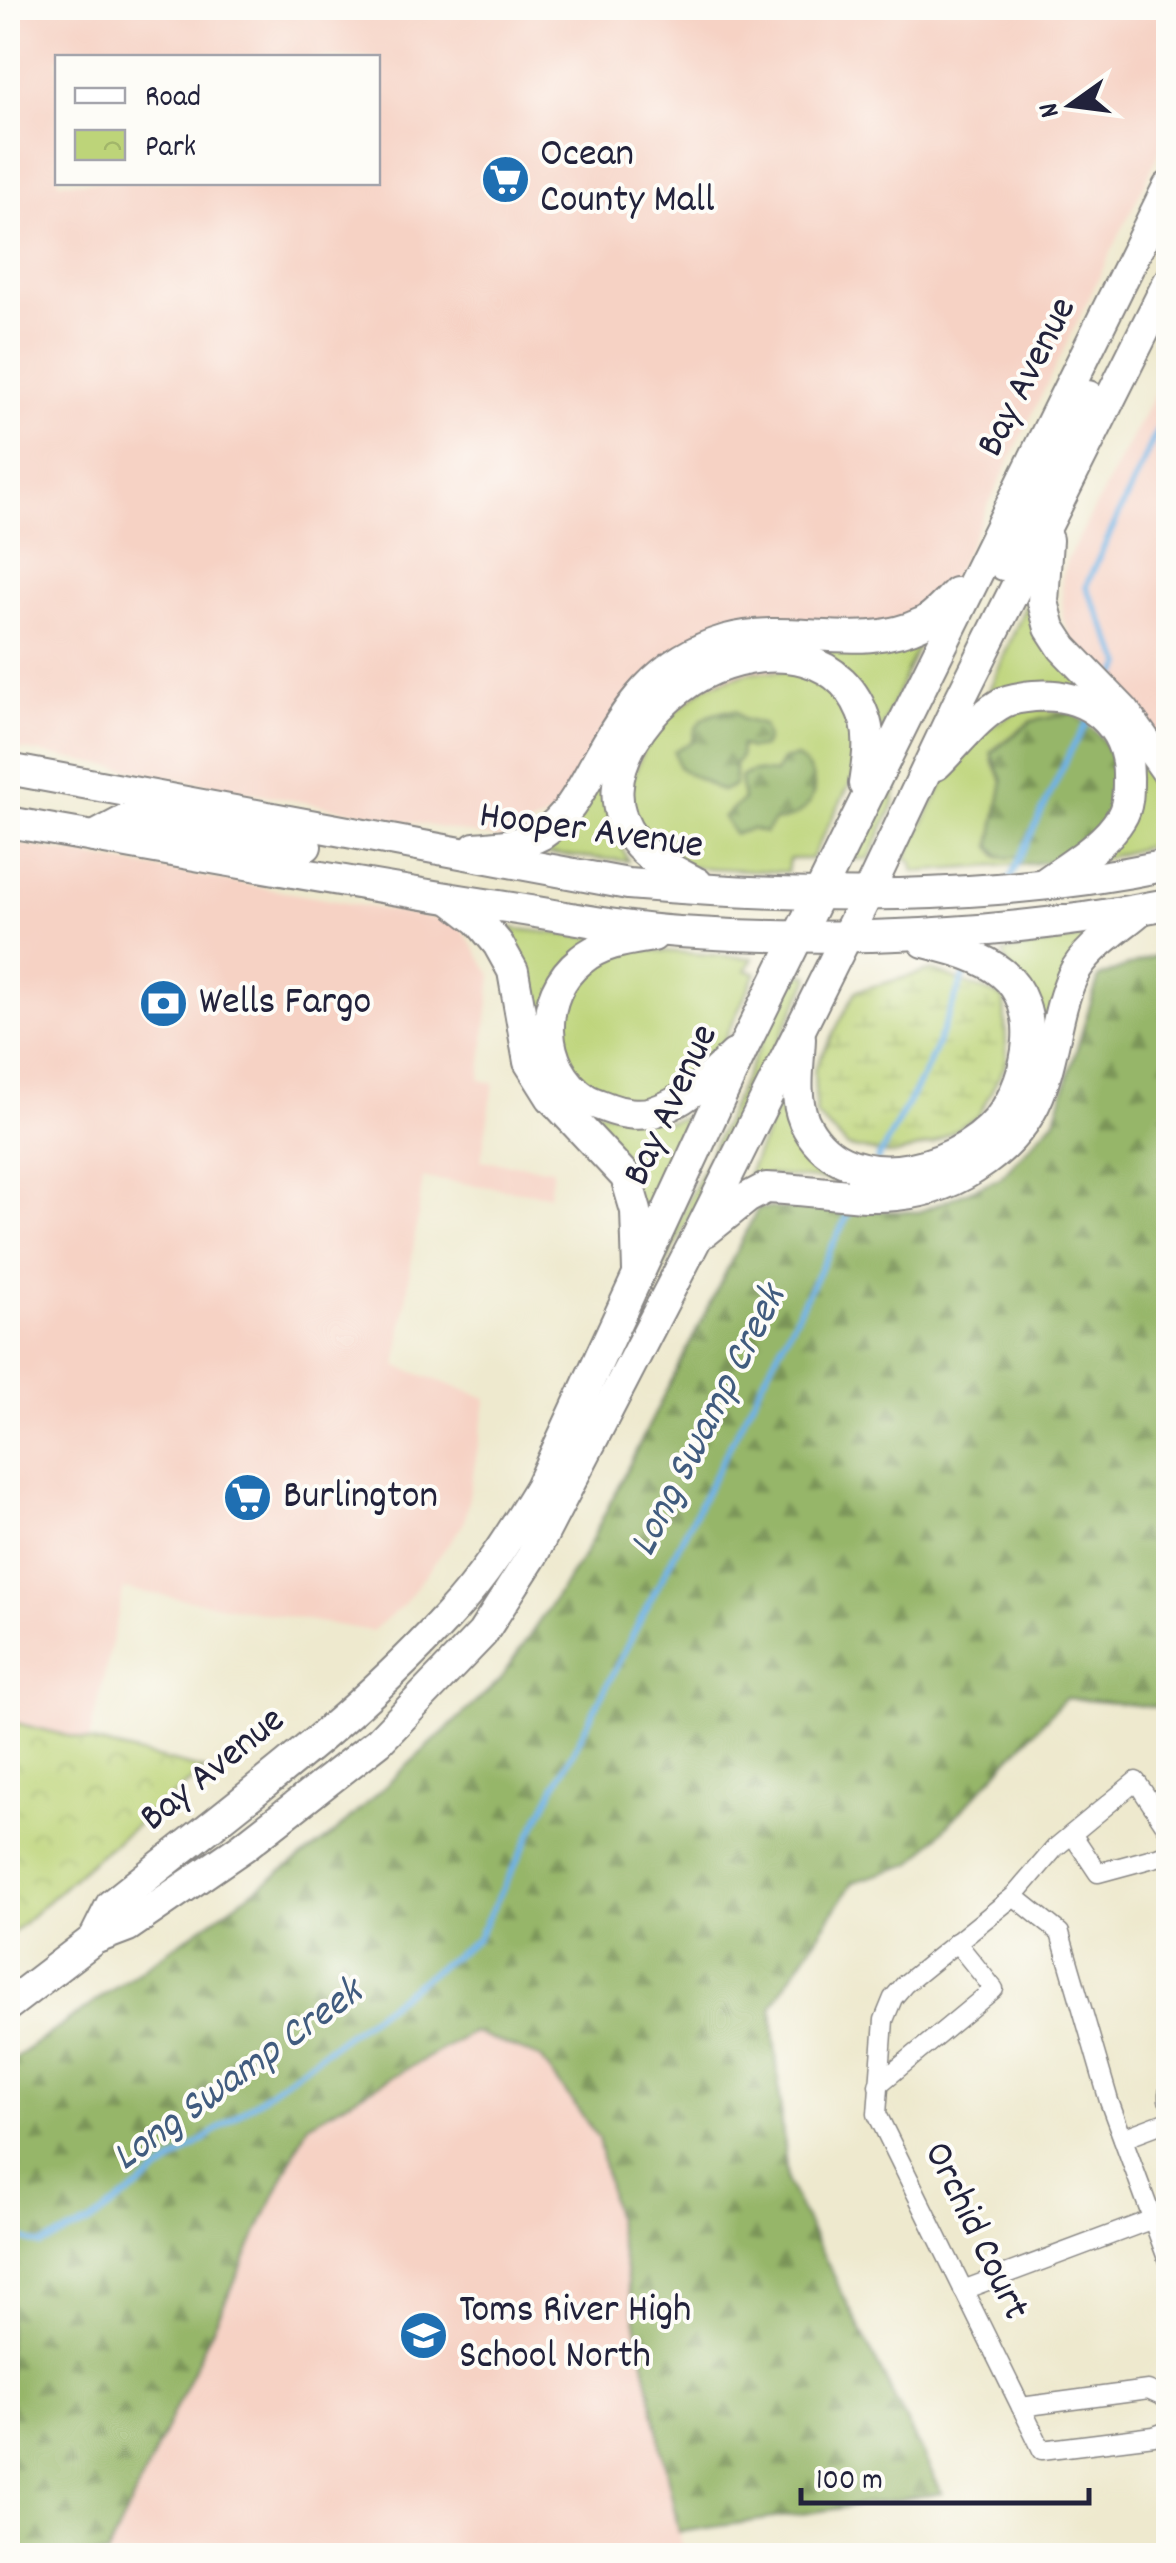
<svg xmlns="http://www.w3.org/2000/svg" width="1176" height="2563" font-family="Dekko,sans-serif">
	<style>
		.built { fill: #f6d2c4; fill-rule: evenodd }
		.green { fill: #bdd479; stroke: #707b5a; stroke-width: 2.5 }
		.forest { fill: url(#forest-firs); stroke: #5c6c52; stroke-width: 2.5 }
		.wetland { fill: url(#wetland-marsh); stroke: #707b5a; stroke-width: 2.5 }
		.park { fill: url(#park-crowns); stroke: #707b5a; stroke-width: 2.5 }
		.lines { fill: none; stroke-linecap: round; stroke-linejoin: round }
		.stream { stroke: #6fb2e4; stroke-width: 6 }
		.street-casing { stroke: #888684; stroke-width: 21 }
		.primary-casing { stroke: #888684; stroke-width: 34 }
		.street { stroke: #fff; stroke-width: 18 }
		.primary { stroke: #fff; stroke-width: 30 }
		.labels { text-anchor: middle; dominant-baseline: central; stroke-width: 8; stroke-linejoin: round; paint-order: stroke }
		.poi-label { font-size: 40px; fill: #22223b; stroke: #fdfcf7; text-anchor: start }
		.street-label { font-size: 40px; fill: #22223b; stroke: #fdfcf7 }
		.water-label { font-size: 42px; font-style: italic; fill: #415c7f; stroke: #fdfcf7 }
	</style>
	<defs>
		<pattern id="forest-firs" width="22" height="20" patternUnits="userSpaceOnUse" patternTransform="scale(2.5)"><rect width="22" height="20" fill="#96b669"/><path d="M5 1l3.5 6h-7zM16 11l3.5 6h-7z" fill="#7a9458"/></pattern>
		<pattern id="wetland-marsh" width="20" height="14" patternUnits="userSpaceOnUse" patternTransform="scale(2.5)"><rect width="20" height="14" fill="#bdd479"/><path d="M1 5h8M5 5V1M11 12h8M15 12V8" fill="none" stroke="#a2b66a"/></pattern>
		<pattern id="park-crowns" width="20" height="18" patternUnits="userSpaceOnUse" patternTransform="scale(2.5)"><rect width="20" height="18" fill="#bdd479"/><path d="M2 6a3 3 0 1 1 6 0M12 15a3 3 0 1 1 6 0" fill="none" stroke="#a2b66a"/></pattern>
	</defs>
	<rect width="100%" height="100%" fill="#fdfcf7"/>
	<filter id="ink" filterUnits="userSpaceOnUse"><feTurbulence type="fractalNoise" baseFrequency=".01" numOctaves="2"/><feDisplacementMap in="SourceGraphic" scale="20" xChannelSelector="R" yChannelSelector="G"/><feConvolveMatrix kernelMatrix="1 2 1 2 8 2 1 2 1" color-interpolation-filters="sRGB"/></filter>
	<filter id="wash" filterUnits="userSpaceOnUse"><feTurbulence type="fractalNoise" baseFrequency=".0048" numOctaves="4" result="noise"/><feDisplacementMap in="SourceGraphic" scale="40" xChannelSelector="R" yChannelSelector="G"/><feGaussianBlur stdDeviation="2.25" result="paint"/><feColorMatrix in="noise" values="0 0 0 0 0 0 0 0 0 0 0 0 0 0 0 0 0 1.4 0 .05"/><feComposite in="paint" operator="in"/></filter>
	<g filter="url(#wash)">
		<rect width="100%" height="100%" fill="#eee9ce"/>
		<g class="built">
			<path d="M8 8H1168V135L946 592 551 816 501 839 8 747ZM58 58H378V182H58Z"/>
			<path d="M1168 368V759L1071 638 1063 619 1062 579 1066 562Z"/>
			<path d="M8 842 458 923 492 976 480 1080 494 1083 481 1160 553 1169 549 1195 423 1178 397 1366 487 1398 464 1523 403 1605 372 1631 124 1589 89 1741 8 1721Z"/>
			<path d="M473 2032 541 2058 598 2138 684 2555 107 2556 308 2124Z"/>
		</g>
		<g class="green">
			<path d="M1031 593 1097 700 991 694 989 691Z"/>
			<path d="M915 641 918 645 877 741 799 650Z"/>
			<path d="M800 671 833 689 856 725 854 776 811 859H789L787 872 688 867 642 836 627 793 649 734 706 686 750 672Z"/>
			<path d="M1025 707 1072 713 1032 721 993 750 992 760 1003 781 991 846 998 857H1020L1022 864 914 872 911 860H905L953 763 973 737Z"/>
			<path d="M1133 743 1168 796V841L1098 860Z"/>
			<path d="M608 761 610 821 628 861 526 852Z"/>
			<path d="M898 761 901 762 893 806 869 859H852Z"/>
			<path d="M508 928 598 938 537 1022Z"/>
			<path d="M1091 936 1040 1051 1003 952Z"/>
			<path d="M637 949 753 958 746 970 756 973 720 1049 663 1100 616 1102 571 1070 559 1018 586 965Z"/>
			<path d="M793 974 809 975V980L625 1345 622 1344Z"/>
			<path d="M785 1089 851 1177 850 1182 769 1175 749 1179 747 1176Z"/>
			<path d="M580 1108 668 1122 687 1117 645 1222Z"/>
		</g>
		<g class="forest">
			<path d="M726 711H736L742 719 763 725 767 739 763 747 750 749 741 745 740 758 735 763V785L722 791 684 771 679 767 674 751 693 741C695 719 706 715 726 711Z"/>
			<path d="M1072 713C1119 745 1118 767 1109 820L1055 861 1019 865 1021 857 1001 858 991 846 1003 781 991 753 1032 721Z"/>
			<path d="M796 757C830 780 812 820 774 821L765 833 752 829 734 834 723 817 743 800 740 777 753 771 775 773 782 760Z"/>
			<path d="M1168 951V1708L1065 1698 912 1864 853 1882 772 2006 787 2183 942 2493 679 2532 598 2138 541 2058 473 2032 308 2124 107 2555H8V2063L329 1838 499 1681 584 1555 758 1208 919 1212 1000 1178 1055 1119 1099 977Z"/>
		</g>
		<path class="wetland" d="M932 970 1004 998 1007 1062 978 1116 933 1144 893 1155 848 1147 816 1115 814 1070 856 991Z"/>
		<path class="park" d="M8 1721 205 1770 98 1856 8 1937Z"/>
		<g class="lines">
			<g class="stream">
				<path d="M1111 684 1123 665 1086 586 1158 429 1168 423"/>
				<path d="M1010 879 1071 750 1089 720"/>
				<path d="M878 1159 928 1066 970 962"/>
				<path d="M8 2234 40 2245 90 2223 477 1939 853 1205"/>
			</g>
		</g>
	</g>
	<g filter="url(#ink)">
		<g class="lines">
			<defs>
				<g id="street">
					<path d="M1168 1829 1136 1781 1055 1848 1014 1896 905 1984 893 1998 884 2020 877 2114 1021 2407 1148 2390 1168 2399"/>
					<path d="M1072 1834 1098 1873 1168 1854"/>
					<path d="M1014 1896 1060 1933 1109 2101 1168 2261"/>
					<path d="M878 2085 994 1989 956 1942"/>
					<path d="M1168 2093V2100"/>
					<path d="M1123 2138 1168 2121"/>
					<path d="M963 2290 1153 2219"/>
					<path d="M1021 2407 1042 2450 1154 2436 1168 2431"/>
				</g>
				<g id="primary">
					<path d="M1047 540 1043 602 1050 628 1063 648 1124 711 1168 773"/>
					<path d="M1004 565 1088 396"/>
					<path d="M936 765C957 745 978 715 1004 702 1014 698 1023 697 1034 696 1087 691 1130 724 1128 781 1128 793 1128 807 1121 818 1105 845 1070 865 1045 883"/>
					<path d="M8 769 628 884C808 899 991 902 1168 865"/>
					<path d="M8 822C169 850 330 880 492 905 554 914 617 928 679 932 843 943 1007 935 1168 904"/>
					<path d="M94 837 126 820H146L306 846"/>
					<path d="M475 848C497 846 522 845 542 834 566 819 580 792 593 768 625 709 657 660 726 640 790 622 862 653 922 623 935 617 946 603 956 593"/>
					<path d="M697 883C675 871 650 861 634 840 585 778 655 693 714 669 774 645 845 652 866 723 871 742 867 764 864 784"/>
					<path d="M452 900 478 920 498 944 513 971 529 1062 551 1097 626 1177 636 1211 638 1271"/>
					<path d="M653 936C628 940 601 943 581 960 536 995 539 1068 586 1099 592 1103 601 1105 608 1108 621 1113 639 1116 653 1112 686 1102 710 1077 734 1055"/>
					<path d="M800 1038C799 1065 793 1095 804 1121 840 1199 953 1174 999 1119 1016 1097 1026 1068 1028 1041 1030 1016 1022 989 1002 973 980 955 951 949 924 942"/>
					<path d="M706 1231 747 1198 766 1188C809 1189 854 1199 896 1195 959 1190 1022 1146 1042 1086 1055 1050 1057 1009 1073 975 1085 949 1118 929 1139 911"/>
					<path d="M94 1939 111 1905C225 1813 348 1726 447 1617 484 1578 512 1533 540 1487L744 1046 1168 187"/>
					<path d="M8 2005 94 1939 128 1926 243 1847 379 1741 482 1634 532 1556 696 1239 868 893 959 701 1168 283"/>
				</g>
			</defs>
			<use href="#street" class="street-casing"/>
			<use href="#primary" class="primary-casing"/>
			<use href="#street" class="street"/>
			<use href="#primary" class="primary"/>
		</g>
	</g>
	<defs>
		<symbol id="supermarket-disc" viewBox="-11 -11 22 22"><circle r="9.5" fill="#1f6fb2" stroke="#fdfcf7"/><path d="M-6-5.5h2.5l.6 2H6L4.5 2H-2.5L-4.4-4H-6ZM-1.5 3.2a1.3 1.3 0 1 0 .1 0ZM3 3.2a1.3 1.3 0 1 0 .1 0Z" fill="#fff"/></symbol>
		<symbol id="bank-disc" viewBox="-11 -11 22 22"><circle r="9.5" fill="#1f6fb2" stroke="#fdfcf7"/><path d="M-6-4H6V4H-6ZM0-2.3a2.3 2.3 0 1 0 0 4.6a2.3 2.3 0 1 0 0-4.6Z" fill="#fff"/></symbol>
		<symbol id="school-disc" viewBox="-11 -11 22 22"><circle r="9.5" fill="#1f6fb2" stroke="#fdfcf7"/><path d="M0-5L7-2L0 1L-7-2ZM-4 1L0 2.5L4 1V4Q0 6-4 4Z" fill="#fff"/></symbol>
	</defs>
	<g fill-rule="evenodd">
		<use href="#supermarket-disc" x="478" y="152" width="55" height="55"/>
		<use href="#bank-disc" x="136" y="976" width="55" height="55"/>
		<use href="#supermarket-disc" x="220" y="1470" width="55" height="55"/>
		<use href="#school-disc" x="396" y="2308" width="55" height="55"/>
	</g>
	<g class="labels">
		<g class="poi-label">
			<text x="540" y="156">Ocean<tspan x="540" dy="46">County Mall</tspan></text>
			<text x="199" y="1004">Wells Fargo</text>
			<text x="283" y="1498">Burlington</text>
			<text x="459" y="2312">Toms River High<tspan x="459" dy="46">School North</tspan></text>
		</g>
		<g class="street-label">
			<text transform="translate(1029 378) rotate(-63)">Bay Avenue</text>
			<text transform="translate(591 833) rotate(8)">Hooper Avenue</text>
			<text transform="translate(673 1106) rotate(-65)">Bay Avenue</text>
			<text transform="translate(214 1771) rotate(-39)">Bay Avenue</text>
			<text transform="translate(974 2232) rotate(64)">Orchid Court</text>
		</g>
		<g class="water-label">
			<text transform="translate(710 1422) rotate(-63)">Long Swamp Creek</text>
			<text transform="translate(239 2077) rotate(-36)">Long Swamp Creek</text>
		</g>
	</g>
	<rect width="1176" height="2563" fill="none" stroke="#fdfcf7" stroke-width="40"/>
	<rect x="55" y="55" width="325" height="130" fill="#fdfcf7" stroke="#a5a5ac" stroke-width="2.5"/>
	<rect x="75" y="88" width="50" height="15" fill="#ffffff" stroke="#a5a5ac" stroke-width="2.5"/>
	<text x="145" y="105" font-size="30" fill="#22223b">Road</text>
	<rect x="75" y="130" width="50" height="30" fill="url(#park-crowns)" stroke="#a5a5ac" stroke-width="2.5"/>
	<text x="145" y="155" font-size="30" fill="#22223b">Park</text>
	<g transform="translate(1071 105) rotate(256)" stroke="#fdfcf7" stroke-width="8" paint-order="stroke">
	<path d="M0-8L18 38L0 25L-18 38Z" fill="#22223b"/>
	<text y="-15" font-size="28" font-weight="bold" text-anchor="middle" fill="#22223b">N</text>
	</g>
	<path d="M801 2488v15h288v-15" fill="none" stroke="#22223b" stroke-width="5"/>
	<text x="816" y="2488" font-size="30" fill="#22223b" stroke="#fdfcf7" stroke-width="8" paint-order="stroke">100 m</text>
</svg>
